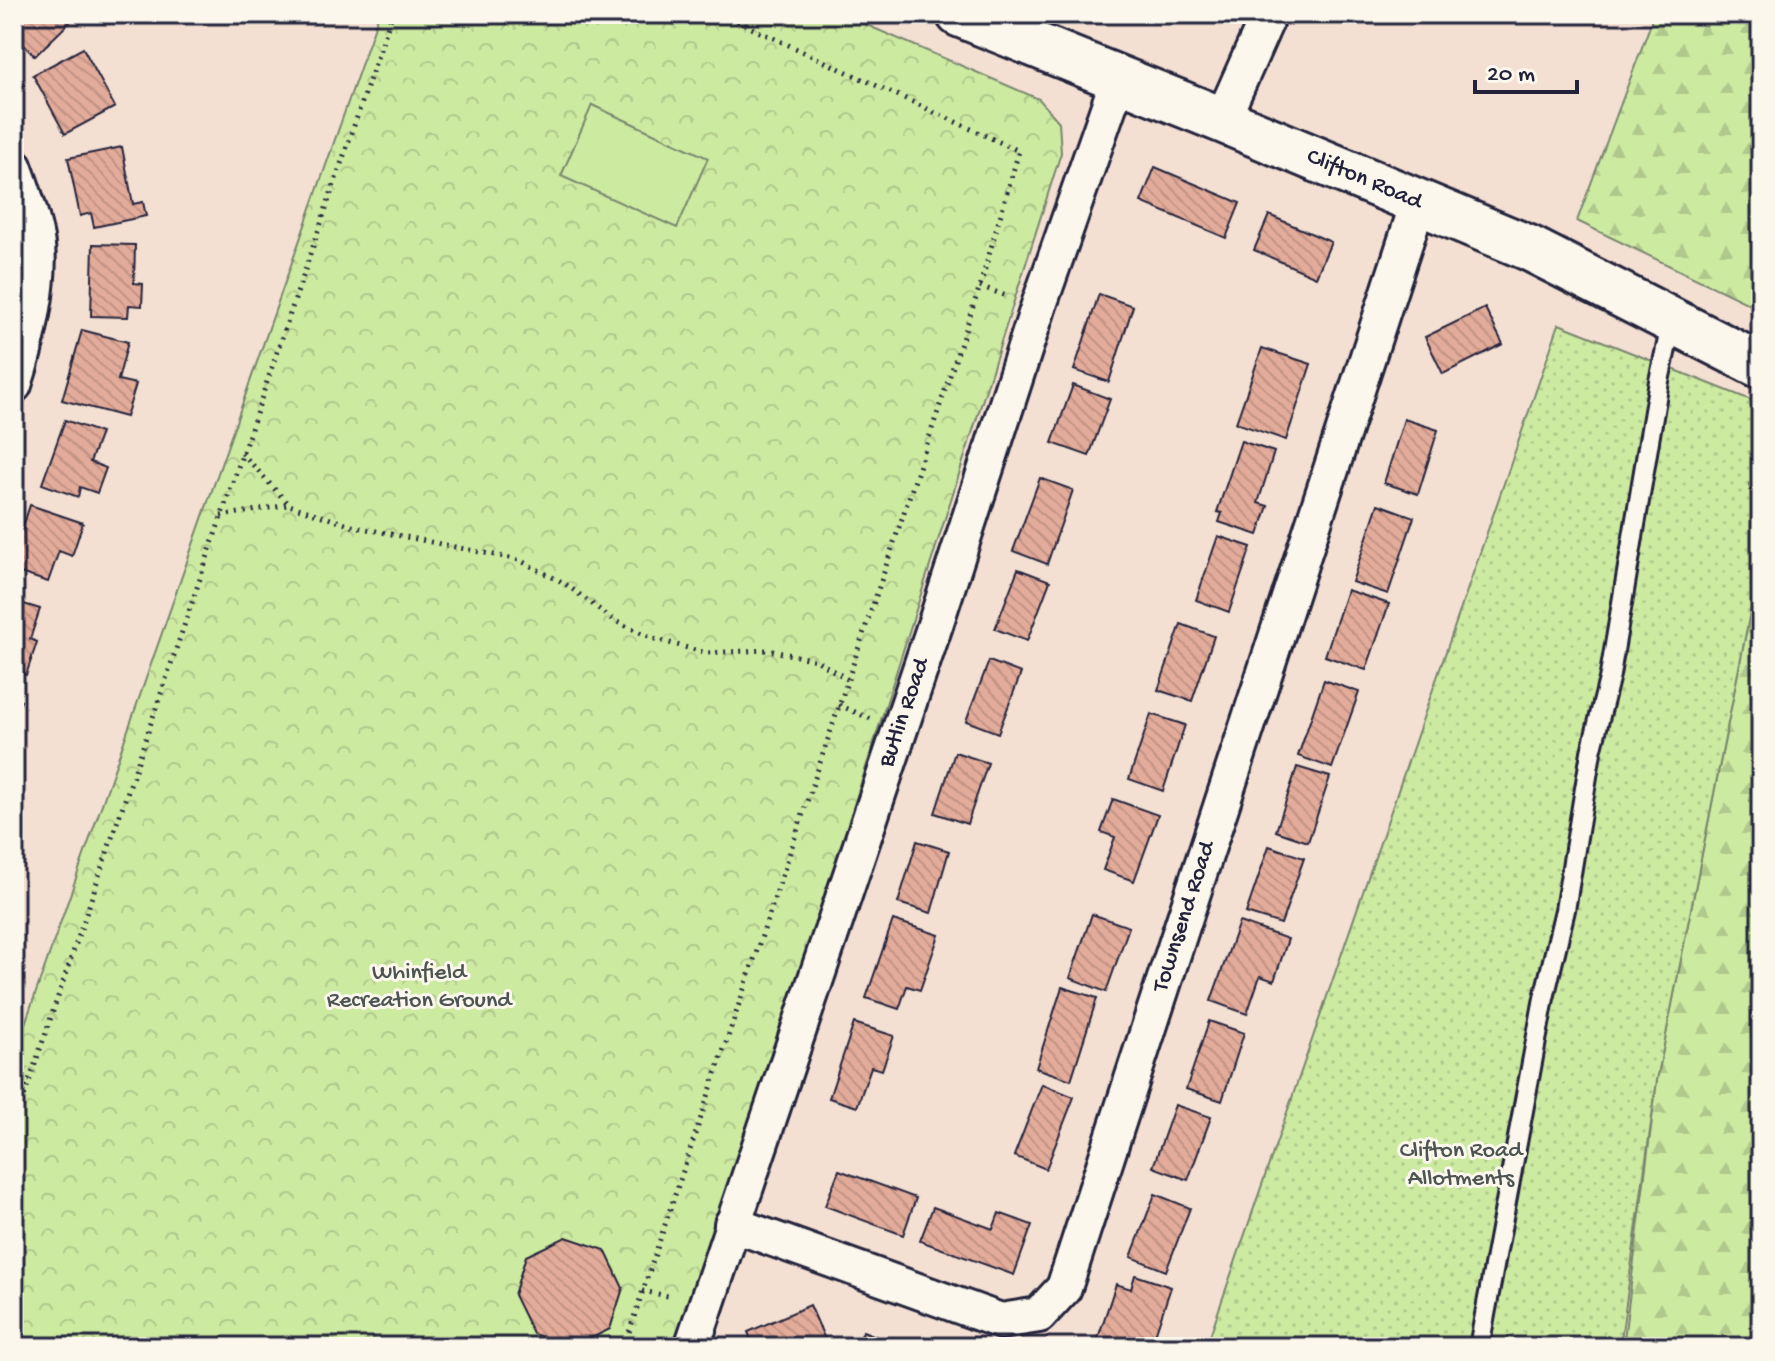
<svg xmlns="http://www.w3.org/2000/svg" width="1775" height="1361" font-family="'Gochi Hand',sans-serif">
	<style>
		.forest { fill: url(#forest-firs); stroke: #78866e; stroke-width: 2 }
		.park { fill: url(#park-crowns); stroke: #78866e; stroke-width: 2 }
		.garden { fill: url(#garden-dots); stroke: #78866e; stroke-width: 2 }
		.pitch { fill: #cdeaa1; stroke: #78866e; stroke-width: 2 }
		.building { fill: url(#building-back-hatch); stroke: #22223b; stroke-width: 2 }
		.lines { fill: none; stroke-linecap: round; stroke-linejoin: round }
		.lane-casing { stroke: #22223b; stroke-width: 24 }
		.street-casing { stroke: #22223b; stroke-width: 40 }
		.secondary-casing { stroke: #22223b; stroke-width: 50 }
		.path { stroke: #22223b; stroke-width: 5; stroke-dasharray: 2 6; stroke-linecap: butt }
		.lane { stroke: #fbf7ec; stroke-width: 18 }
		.street { stroke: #fbf7ec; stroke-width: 34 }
		.secondary { stroke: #fbf7ec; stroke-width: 44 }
		.labels { text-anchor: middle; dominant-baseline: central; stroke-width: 6; stroke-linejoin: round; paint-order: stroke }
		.street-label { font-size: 24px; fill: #22223b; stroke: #fbf7ec }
		.park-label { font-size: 24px; fill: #4d5454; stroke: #fbf7ec }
	</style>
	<defs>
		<pattern id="forest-firs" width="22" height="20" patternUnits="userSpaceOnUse" patternTransform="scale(2)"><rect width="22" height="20" fill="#cdeaa1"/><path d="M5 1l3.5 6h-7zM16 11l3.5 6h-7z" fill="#b0c88c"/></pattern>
		<pattern id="park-crowns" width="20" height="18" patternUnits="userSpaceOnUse" patternTransform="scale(2)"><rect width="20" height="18" fill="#cdeaa1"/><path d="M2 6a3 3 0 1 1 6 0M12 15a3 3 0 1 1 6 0" fill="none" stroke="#b0c88c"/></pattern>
		<pattern id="garden-dots" width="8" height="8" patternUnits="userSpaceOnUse" patternTransform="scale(2)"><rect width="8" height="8" fill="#cdeaa1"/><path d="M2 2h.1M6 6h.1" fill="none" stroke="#b0c88c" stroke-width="1.8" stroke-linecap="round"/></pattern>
		<pattern id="building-back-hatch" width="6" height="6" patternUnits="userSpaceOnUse" patternTransform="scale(2)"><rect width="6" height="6" fill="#e3ab99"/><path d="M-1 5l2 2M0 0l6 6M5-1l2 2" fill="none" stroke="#c29385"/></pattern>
	</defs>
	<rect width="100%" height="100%" fill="#f4e0d3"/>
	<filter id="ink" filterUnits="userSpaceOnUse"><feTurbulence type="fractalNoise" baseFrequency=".0125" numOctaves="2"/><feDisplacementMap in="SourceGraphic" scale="16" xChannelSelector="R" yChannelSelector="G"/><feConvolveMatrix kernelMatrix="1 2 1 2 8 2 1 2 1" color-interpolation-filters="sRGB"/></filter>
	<g filter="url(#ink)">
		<g class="forest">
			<path d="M1651 14H1761V310L1577 221 1651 23Z"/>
			<path d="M1761 557V1347H1623L1657 1080Z"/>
		</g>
		<path class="park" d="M379 14H841L1039 99 1059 122 1061 153 682 1347H14V1055Z"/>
		<path class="garden" d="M1559 324 1761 404V557L1657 1080 1620 1347H1206Z"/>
		<path class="pitch" d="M592 105 708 158 677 228 561 176Z"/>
		<g class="building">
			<path d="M14 14H63L70 22 35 56 14 35Z"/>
			<path d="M83 48 115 107 65 134 33 75Z"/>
			<path d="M122 147 133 204 143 202 146 216 94 227 91 213 80 216 68 158Z"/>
			<path d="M1155 167 1240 203 1226 238 1141 202Z"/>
			<path d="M1269 215 1331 242 1316 277 1254 250Z"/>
			<path d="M93 244 135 245 134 283 143 284 142 306 129 305 128 317 91 316Z"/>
			<path d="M1099 294 1133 306 1109 382 1074 370Z"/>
			<path d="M1485 308 1503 344 1443 374 1425 337Z"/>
			<path d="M82 330 128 342 118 380 136 384 126 417 62 400Z"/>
			<path d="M1262 348 1311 364 1286 440 1236 423Z"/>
			<path d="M1073 385 1110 399 1089 456 1052 443Z"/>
			<path d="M1404 419 1438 430 1418 494 1384 483Z"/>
			<path d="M65 420 101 433 90 462 106 468 97 493 80 487 78 497 42 484Z"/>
			<path d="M1241 441 1274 452 1258 503 1268 506 1258 535 1219 522 1222 513 1217 512Z"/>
			<path d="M1040 478 1073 490 1047 564 1013 551Z"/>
			<path d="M1378 504 1414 517 1388 594 1352 582Z"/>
			<path d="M30 505 83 523 72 556 59 551 48 582 14 571V554Z"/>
			<path d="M1218 536 1251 547 1229 612 1196 600Z"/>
			<path d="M1018 569 1050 581 1027 641 995 629Z"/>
			<path d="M1347 590 1389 604 1366 670 1325 656Z"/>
			<path d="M14 601 40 609 30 639 37 642 26 675 14 671Z"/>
			<path d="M1181 624 1214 636 1192 701 1158 690Z"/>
			<path d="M989 661 1021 673 998 733 966 721Z"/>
			<path d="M1324 680 1359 692 1332 768 1298 756Z"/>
			<path d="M14 699 21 701 14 719Z"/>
			<path d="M1151 714 1185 725 1163 791 1129 779Z"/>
			<path d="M955 752 988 763 967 824 935 813Z"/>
			<path d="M1297 767 1330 777 1308 842 1276 831Z"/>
			<path d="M1113 799 1158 815 1134 881 1103 870 1115 837 1101 832Z"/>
			<path d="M917 841 949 851 931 913 898 903Z"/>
			<path d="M1269 846 1304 858 1281 924 1246 913Z"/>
			<path d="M1092 914 1129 927 1106 992 1070 978Z"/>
			<path d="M893 920 939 935 920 990 907 986 899 1009 866 998Z"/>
			<path d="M1239 922 1288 939 1274 981 1260 976 1247 1014 1211 1001Z"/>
			<path d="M1062 987 1097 998 1071 1080 1036 1068Z"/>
			<path d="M1209 1021 1244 1033 1222 1101 1186 1089Z"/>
			<path d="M854 1023 894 1036 882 1070 871 1067 857 1107 829 1098Z"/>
			<path d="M1042 1084 1074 1097 1046 1169 1014 1156Z"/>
			<path d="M1175 1105 1211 1117 1188 1180 1153 1167Z"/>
			<path d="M839 1170 916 1198 903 1235 825 1206Z"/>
			<path d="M1155 1194 1190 1208 1166 1271 1131 1257Z"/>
			<path d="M933 1207 993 1229 999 1213 1032 1225 1014 1275 920 1241Z"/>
			<path d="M566 1237 605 1250 623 1288 610 1329 574 1347 533 1334 514 1295 526 1256Z"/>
			<path d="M1135 1275 1171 1287 1151 1347H1095L1116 1284 1131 1289Z"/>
			<path d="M810 1305 827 1344 820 1347H754L748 1332Z"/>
			<path d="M863 1331 902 1347H857Z"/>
		</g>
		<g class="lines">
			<defs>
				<path id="lane" d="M1479 1347 1544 998 1565 910 1591 752 1610 675 1659 381 1672 321"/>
				<g id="street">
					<path d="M1222 120 1269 14"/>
					<path d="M14 166C23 190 31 213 36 238 43 278 27 346 14 385"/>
					<path d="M732 1224 1001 1321 1039 1315 1064 1288 1418 203"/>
					<path d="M692 1347 935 625 1038 308 1118 80"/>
				</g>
				<path id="secondary" d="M959 14 1222 120 1529 248 1761 366"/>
			</defs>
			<use href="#lane" class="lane-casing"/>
			<use href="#street" class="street-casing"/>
			<use href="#secondary" class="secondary-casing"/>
			<g class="path">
				<path d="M980 286 1009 297"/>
				<path d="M242 453 289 505 352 526 519 560 564 583 615 621 655 639 706 653 768 650 816 660 847 679"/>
				<path d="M221 516 288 505"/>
				<path d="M839 705 871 719"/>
				<path d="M14 1075 30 1080"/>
				<path d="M14 1126 392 14"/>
				<path d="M642 1291 673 1297"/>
				<path d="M624 1347 980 286 1019 151 721 14"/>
			</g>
			<use href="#lane" class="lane"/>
			<use href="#street" class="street"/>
			<use href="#secondary" class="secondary"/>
		</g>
	</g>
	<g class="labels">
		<g class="street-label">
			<text transform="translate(1364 180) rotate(23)">Clifton Road</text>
			<text transform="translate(905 713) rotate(-71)">Butlin Road</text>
			<text transform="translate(1185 917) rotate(-72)">Townsend Road</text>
		</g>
		<g class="park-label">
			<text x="419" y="973">Whinfield<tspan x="419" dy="28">Recreation Ground</tspan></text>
			<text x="1461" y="1151">Clifton Road<tspan x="1461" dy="28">Allotments</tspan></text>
		</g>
	</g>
	<rect width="1775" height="1361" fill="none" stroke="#fbf7ec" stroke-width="48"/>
	<rect x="24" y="24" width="1727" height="1313" fill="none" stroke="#22223b" stroke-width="3" filter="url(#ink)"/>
	<path d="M1475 80v12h102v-12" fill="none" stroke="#22223b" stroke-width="4"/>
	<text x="1487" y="80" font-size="24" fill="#22223b" stroke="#fbf7ec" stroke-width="6" paint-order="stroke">20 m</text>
</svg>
